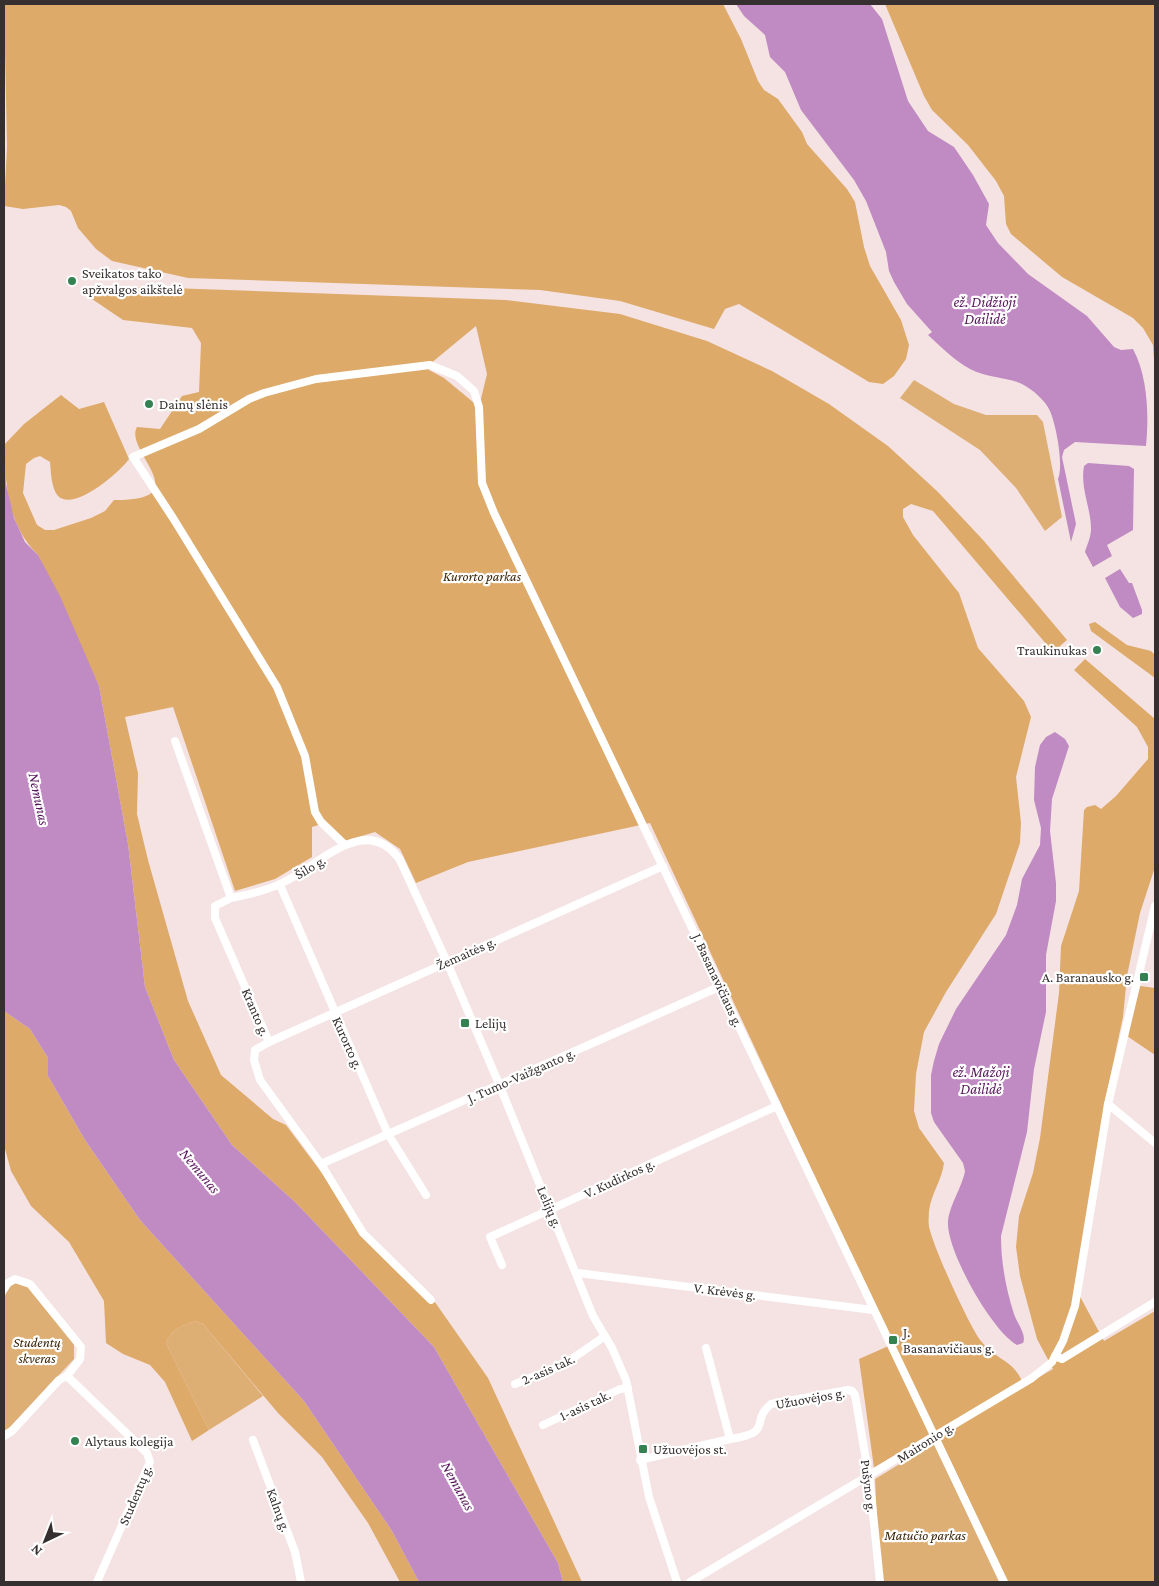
<svg xmlns="http://www.w3.org/2000/svg" width="1159" height="1586" font-family="'Crimson Pro',serif">
	<style>
		.green { fill: #deaf74 }
		.forest { fill: #ddaa69; fill-rule: evenodd }
		.water { fill: #c08ac3 }
		.lines { fill: none; stroke-linecap: round; stroke-linejoin: round }
		.street { stroke: #fff; stroke-width: 8 }
		.poi-dot { fill: #348252; stroke: #fff; stroke-width: 2 }
		.labels { text-anchor: middle; dominant-baseline: central; stroke-width: 4.5; stroke-linejoin: round; paint-order: stroke }
		.poi-label { font-size: 14px; fill: #362f2f; stroke: #fff; text-anchor: start }
		.park-label { font-size: 14px; font-style: italic; fill: #3b2608; stroke: #fff }
		.street-label { font-size: 14px; fill: #362f2f; stroke: #fff }
		.water-label { font-size: 15px; font-style: italic; fill: #5a175e; stroke: #fff }
	</style>
	<rect width="100%" height="100%" fill="#f5e3e3"/>
	<g class="green">
		<path d="M914 380 954 404 986 415H1037L1043 422 1062 517 1045 531 1016 488 980 450 900 398Z"/>
		<path d="M17 1282 26 1284 74 1344V1359L10 1427 4 1431V1298L11 1283Z"/>
		<path d="M195 1321 203 1324 263 1396 209 1430 166 1343C171 1329 182 1326 195 1321Z"/>
		<path d="M934 1443 999 1582H880L875 1479Z"/>
	</g>
	<g class="forest">
		<path d="M4 4H723L741 39 758 81 764 90 778 99 802 132 807 144 847 189 855 202 864 247 870 266 901 320 909 345 906 359 894 376 883 384 869 382 739 304 725 309 714 329 620 301 540 290 188 278 112 261 96 249 78 228 71 211 66 207 59 205 23 209 4 206 7 147Z"/>
		<path d="M885 4H1155V374L1153 345 1143 328 1133 318 1062 277 1011 234 1006 224 1004 196 996 181 968 145 932 110 924 96Z"/>
		<path d="M142 287 505 300 620 314 707 341 772 371 829 404 888 446 938 492 984 541 1067 640 1053 652 933 511 911 504 903 509V517L913 535 959 593 978 648 1024 701 1031 717 1016 777 1021 823 1020 843 996 914 946 992 924 1032 916 1074 914 1111 919 1128 944 1163C942 1180 931 1194 929 1211 929 1216 928 1221 929 1226 931 1242 970 1328 981 1341 997 1362 1014 1358 1024 1386L1053 1369 1037 1339 1020 1276 1016 1247 1019 1216 1033 1173 1040 1138 1059 993 1061 946 1079 891 1084 810 1087 807 1095 805 1101 809 1116 796 1148 759V747L1137 727 1074 670 1085 659 1155 719V867L1140 913 1127 976 1123 1017 1104 1106 1076 1289 1104 1341 1155 1311V1582H1008L936 1430 874 1468 859 1359 893 1344 650 823 468 862 416 883 400 849 375 832 345 841 322 824 312 827V857L275 879 235 891 173 707 125 717 138 773 137 814 148 860 188 1001 221 1075 273 1119 286 1125 366 1232 430 1295 488 1378 582 1582H563L558 1563 434 1347 295 1202 232 1145 174 1060 145 987 128 844 99 686 38 555C7 524 6 487 4 445L24 424 61 395 79 409 104 402 129 459C120 472 74 512 58 496 51 488 51 472 50 462L40 456 34 458 26 464 23 493 37 525 45 530H54L91 518 105 511 114 500C200 501 123 451 137 427L160 429 182 396 199 392 201 343 192 328 123 320 92 299 99 290ZM476 326 487 374 479 407 444 378 429 370 430 364Z"/>
		<path d="M1095 622 1127 645 1151 651 1155 655V678L1091 631 1089 624Z"/>
		<path d="M1140 986 1155 988V1055L1127 1036Z"/>
		<path d="M4 1011 30 1029 48 1058V1076L85 1140 140 1220 304 1401 392 1531 419 1582H400L368 1523 322 1457 278 1413 203 1324 195 1321C182 1326 171 1329 166 1343L209 1430 192 1441 165 1382 150 1365 123 1354 106 1343 104 1301 69 1242 31 1206 11 1171 4 1145Z"/>
	</g>
	<g class="water">
		<path d="M736 4H870L882 19 908 101 928 131 954 147 973 175 989 204 986 225 998 243 1028 274 1087 316 1114 347 1121 350 1133 349C1148 377 1149 416 1146 446L1075 442 1064 450 1062 457 1076 524 1071 542 1058 479C1064 465 1056 425 1050 411 1046 401 1032 389 1022 384 1007 377 987 378 970 369 954 360 942 348 928 335L932 332 907 304 894 282 889 271 886 252 866 201 854 180 801 110 785 72 770 57 765 35 744 16Z"/>
		<path d="M4 426 6 484 14 518 25 542 38 555 60 596 99 686 128 844 145 987 174 1060 232 1145 295 1202 434 1347 558 1563 563 1582H419L392 1531 304 1401 140 1220 85 1140 48 1076V1058L30 1029 4 1011Z"/>
		<path d="M1088 463 1129 466 1134 469 1133 530 1107 545 1112 556 1093 567 1085 552C1087 545 1091 537 1091 529 1091 508 1080 488 1084 466Z"/>
		<path d="M1120 569 1129 583H1132L1142 610V614L1133 618 1120 607 1105 578Z"/>
		<path d="M1055 732 1065 739 1069 746 1052 799 1050 831 1056 883V901L1046 955V1012L1034 1069 1027 1132 1001 1236C1001 1263 1006 1289 1014 1314 1017 1323 1027 1335 1023 1343L1017 1345C991 1330 949 1254 948 1225 947 1209 962 1188 965 1171L963 1163 934 1122 931 1113V1075L934 1061 939 1044 956 1009 1006 935 1017 905 1022 879 1040 845 1041 828 1034 800 1035 767 1040 745 1046 737Z"/>
	</g>
	<g class="lines">
		<g class="street">
			<path d="M175 741 231 898 215 906V918L269 1042 255 1050 254 1060 260 1080 321 1164 363 1233 431 1300"/>
			<path d="M345 845 321 822 315 812 305 756 277 687 173 518 133 457 199 429 249 399 264 393 316 379 430 365 457 376 474 391 479 407 482 483 494 513 1004 1582"/>
			<path d="M280 885 388 1134 426 1195"/>
			<path d="M231 898C247 895 265 891 280 884 317 868 365 810 400 860L447 962 499 1084 593 1316 612 1348 626 1380 649 1497 677 1582"/>
			<path d="M269 1042 663 866"/>
			<path d="M1108 1104 1155 1143"/>
			<path d="M321 1164 721 986"/>
			<path d="M502 1265 490 1237 777 1106"/>
			<path d="M578 1273 873 1310"/>
			<path d="M4 1289 8 1283 15 1279 30 1284 81 1347 80 1359 67 1376"/>
			<path d="M706 1348 730 1439C775 1432 749 1422 771 1404L848 1390 852 1391 855 1395 870 1484 880 1582"/>
			<path d="M1055 1356 1062 1359 1155 1302"/>
			<path d="M515 1384 563 1365 605 1336"/>
			<path d="M543 1425 620 1389 628 1388"/>
			<path d="M4 1436 12 1431 59 1380 67 1376 147 1453 150 1462 97 1582"/>
			<path d="M253 1440 295 1552 301 1582"/>
			<path d="M640 1460 730 1439"/>
			<path d="M690 1582 1032 1378 1052 1362 1063 1341 1075 1306 1108 1104 1155 906"/>
		</g>
	</g>
	<g class="poi-dot">
		<circle cx="72" cy="281" r="5"/>
		<circle cx="149" cy="404" r="5"/>
		<circle cx="1097" cy="650" r="5"/>
		<rect x="1139" y="972" width="10" height="10" rx="2.5"/>
		<rect x="460" y="1018" width="10" height="10" rx="2.5"/>
		<rect x="888" y="1335" width="10" height="10" rx="2.5"/>
		<circle cx="75" cy="1441" r="5"/>
		<rect x="638" y="1444" width="10" height="10" rx="2.5"/>
	</g>
	<g class="labels">
		<g class="poi-label">
			<text x="82" y="273">Sveikatos tako<tspan x="82" dy="16">apžvalgos aikštelė</tspan></text>
			<text x="159" y="404">Dainų slėnis</text>
			<text x="1087" y="650" text-anchor="end">Traukinukas</text>
			<text x="1134" y="977" text-anchor="end">A. Baranausko g.</text>
			<text x="475" y="1023">Lelijų</text>
			<text x="903" y="1332">J.<tspan x="903" dy="16">Basanavičiaus g.</tspan></text>
			<text x="85" y="1441">Alytaus kolegija</text>
			<text x="653" y="1449">Užuovėjos st.</text>
		</g>
		<g class="park-label">
			<text x="482" y="576">Kurorto parkas</text>
			<text x="37" y="1342">Studentų<tspan x="37" dy="16">skveras</tspan></text>
			<text x="925" y="1535">Matučio parkas</text>
		</g>
		<g class="street-label">
			<text transform="translate(310 867) rotate(-31)">Šilo g.</text>
			<text transform="translate(466 953) rotate(-24)">Žemaitės g.</text>
			<text transform="translate(718 980) rotate(65)">J. Basanavičiaus g.</text>
			<text transform="translate(256 1012) rotate(67)">Kranto g.</text>
			<text transform="translate(348 1043) rotate(66)">Kurorto g.</text>
			<text transform="translate(521 1075) rotate(-24)">J. Tumo-Vaižganto g.</text>
			<text transform="translate(619 1178) rotate(-25)">V. Kudirkos g.</text>
			<text transform="translate(550 1207) rotate(67)">Lelijų g.</text>
			<text transform="translate(725 1291) rotate(7)">V. Krėvės g.</text>
			<text transform="translate(548 1369) rotate(-24)">2-asis tak.</text>
			<text transform="translate(810 1398) rotate(-10)">Užuovėjos g.</text>
			<text transform="translate(585 1405) rotate(-25)">1-asis tak.</text>
			<text transform="translate(925 1442) rotate(-32)">Maironio g.</text>
			<text transform="translate(869 1486) rotate(83)">Pušyno g.</text>
			<text transform="translate(135 1495) rotate(-67)">Studentų g.</text>
			<text transform="translate(279 1510) rotate(70)">Kalnų g.</text>
		</g>
		<g class="water-label">
			<text x="985" y="302">ež. Didžioji<tspan x="985" dy="17">Dailidė</tspan></text>
			<text transform="translate(39 799) rotate(78)">Nemunas</text>
			<text x="981" y="1072">ež. Mažoji<tspan x="981" dy="17">Dailidė</tspan></text>
			<text transform="translate(200 1171) rotate(50)">Nemunas</text>
			<text transform="translate(458 1486) rotate(61)">Nemunas</text>
		</g>
	</g>
	<rect width="1159" height="1586" fill="none" stroke="#362f2f" stroke-width="10"/>
	<g transform="translate(45 1541) rotate(223)" stroke="#ffffff" stroke-width="4" paint-order="stroke">
	<path d="M0-4L9 19L0 12L-9 19Z" fill="#362f2f"/>
	<text y="-8" font-size="14" font-weight="bold" text-anchor="middle" fill="#362f2f">N</text>
	</g>
</svg>
